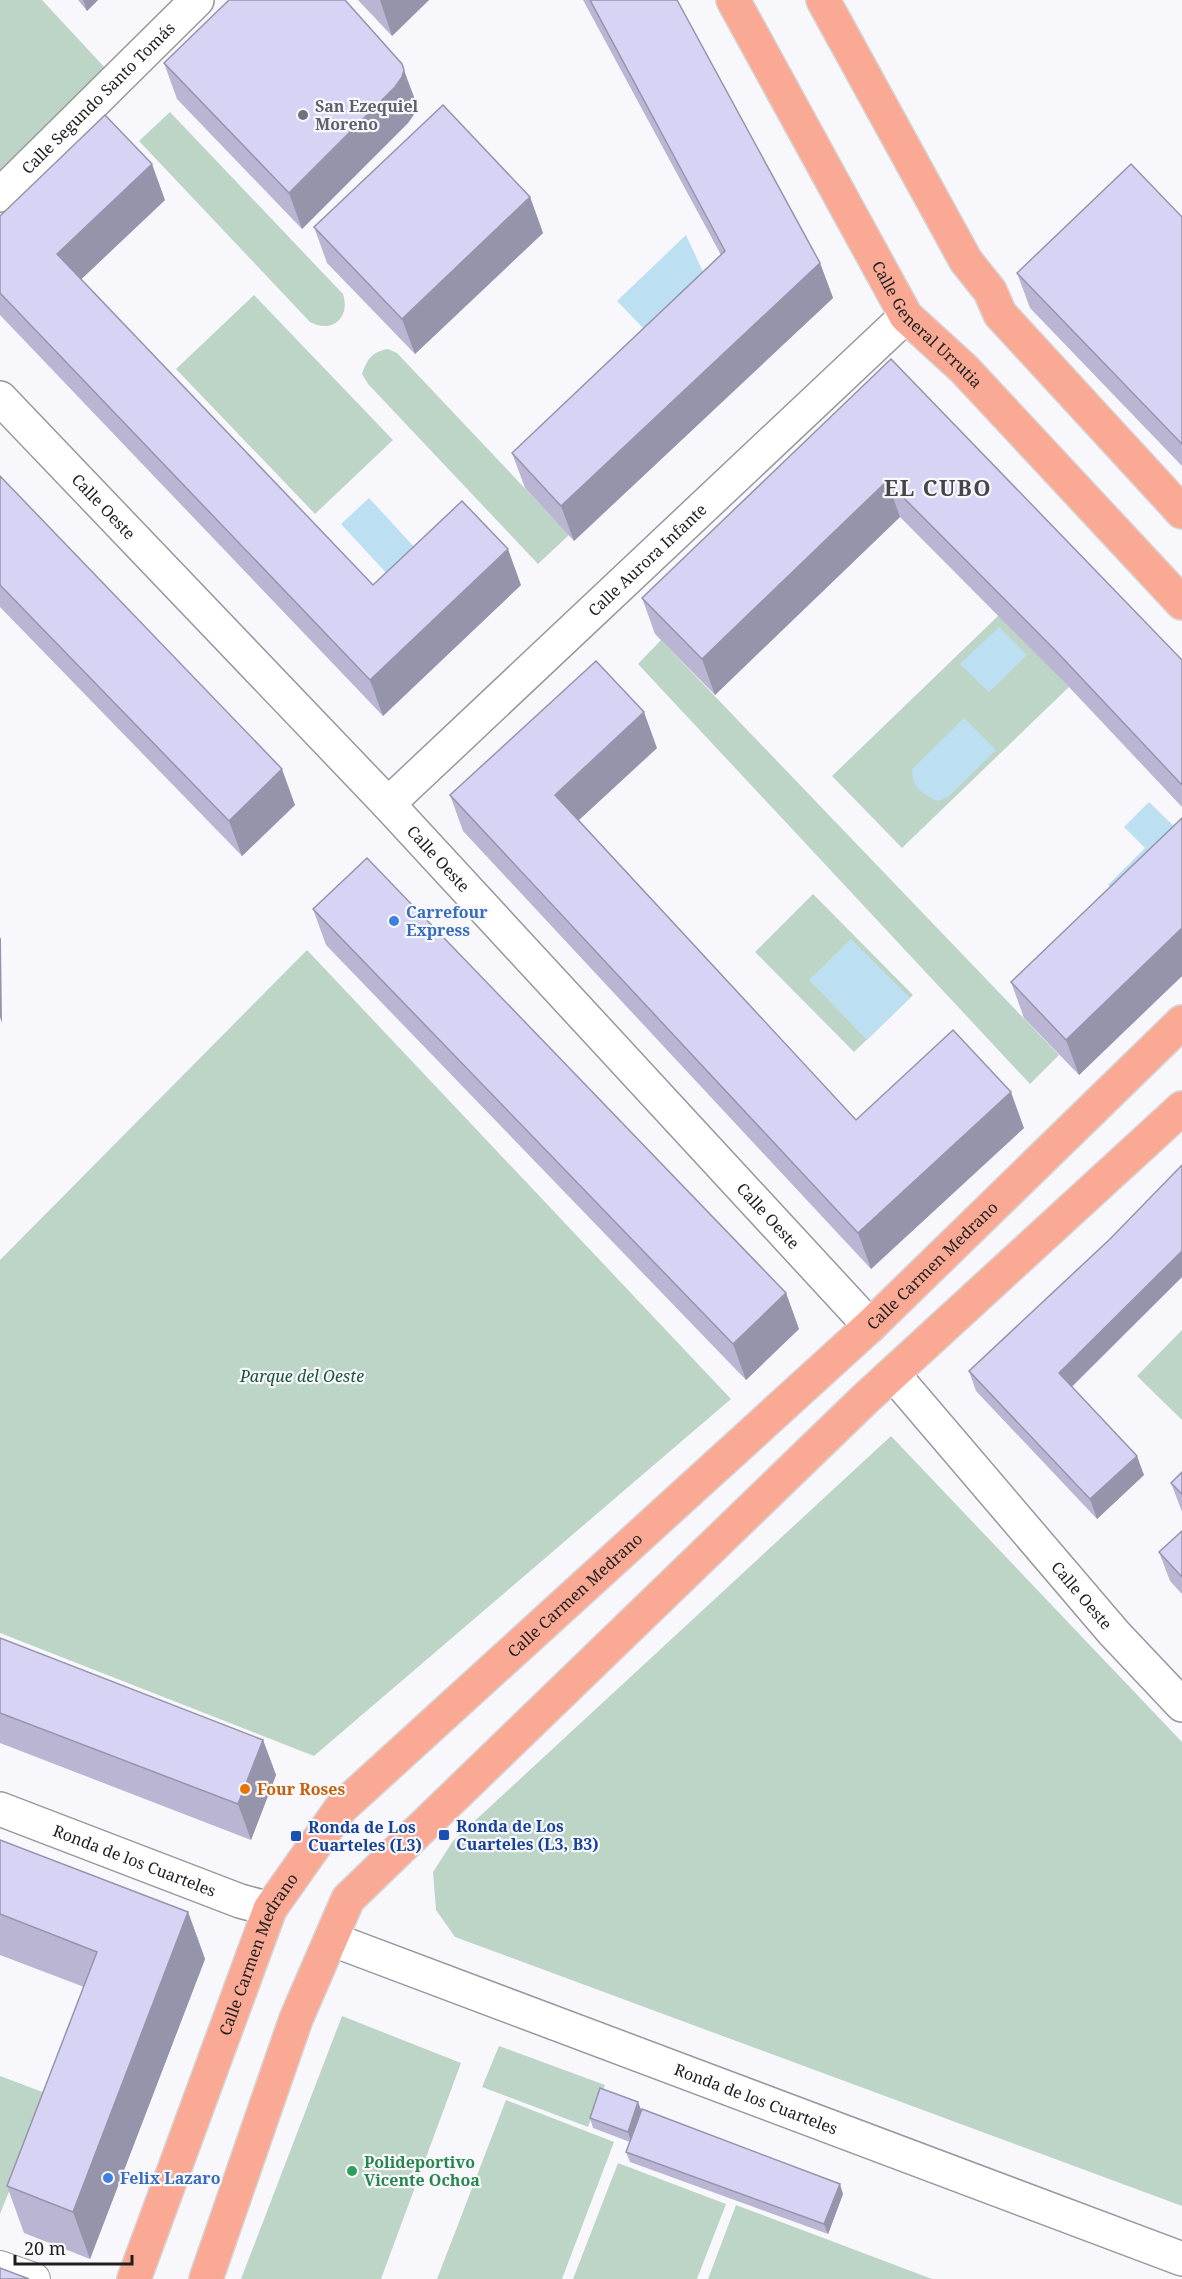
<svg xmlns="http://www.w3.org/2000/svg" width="1182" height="2279" font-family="'Noto Serif',serif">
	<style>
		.green { fill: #bdd5c7 }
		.water { fill: #bddff2 }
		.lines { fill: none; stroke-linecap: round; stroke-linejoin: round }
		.pedestrian-casing { stroke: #98989c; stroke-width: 34 }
		.minor-casing { stroke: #98989c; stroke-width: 36 }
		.primary-casing { stroke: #d6d6d7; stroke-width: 36 }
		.pedestrian { stroke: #fff; stroke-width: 32 }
		.minor { stroke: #fff; stroke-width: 33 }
		.primary { stroke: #faaa94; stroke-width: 33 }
		.wall { fill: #b9b5d2 }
		.shaded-wall { fill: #9694ab }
		.building { fill: #d7d3f4; stroke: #9694ab; stroke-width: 1.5 }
		.worship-dot { fill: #6b7280; stroke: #f8f8fc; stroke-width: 2 }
		.shop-dot { fill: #3f7fe0; stroke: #f8f8fc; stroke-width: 2 }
		.food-dot { fill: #e8710a; stroke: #f8f8fc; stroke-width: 2 }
		.transit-dot { fill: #1a4fb4; stroke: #f8f8fc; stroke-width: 2 }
		.leisure-dot { fill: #2e9e5b; stroke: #f8f8fc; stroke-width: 2 }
		.labels { text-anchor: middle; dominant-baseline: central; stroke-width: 4.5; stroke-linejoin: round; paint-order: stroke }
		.street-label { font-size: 16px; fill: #1e1e1f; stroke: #f8f8fc }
		.worship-label { font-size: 16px; font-weight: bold; fill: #5b616d; stroke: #f8f8fc; text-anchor: start }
		.shop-label { font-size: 16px; font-weight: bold; fill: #366cbe; stroke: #f8f8fc; text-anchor: start }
		.park-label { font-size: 16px; font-style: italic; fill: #18533a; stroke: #f8f8fc }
		.food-label { font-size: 16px; font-weight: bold; fill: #c56008; stroke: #f8f8fc; text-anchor: start }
		.transit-label { font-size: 16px; font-weight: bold; fill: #164399; stroke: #f8f8fc; text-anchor: start }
		.leisure-label { font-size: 16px; font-weight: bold; fill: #27864d; stroke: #f8f8fc; text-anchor: start }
		.district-label { font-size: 22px; font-weight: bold; letter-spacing: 1.5px; fill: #46464a; stroke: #f8f8fc }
	</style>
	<rect width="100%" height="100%" fill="#f8f8fc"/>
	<g class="green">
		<path d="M0 0H42L107 70 0 172Z"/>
		<path d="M170 112 343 294C351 318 331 334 310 322L139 141Z"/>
		<path d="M254 295 393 440 315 514 176 369Z"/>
		<path d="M388 349 397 353 569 535 538 564 368 384 362 374C367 359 372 352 388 349Z"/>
		<path d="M999 615 1069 687 902 848 832 776Z"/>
		<path d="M661 640 1059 1055 1030 1084 638 664Z"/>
		<path d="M813 894 913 995 854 1052 755 952Z"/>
		<path d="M307 950 731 1399 314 1756 0 1633V1260Z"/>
		<path d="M1182 1330V1420L1137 1376Z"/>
		<path d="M891 1436 1182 1742V2206L455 1937 436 1910 433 1872 453 1841Z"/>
		<path d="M342 2016 461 2063 381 2279H241Z"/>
		<path d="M499 2046 605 2085 588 2127 482 2087Z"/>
		<path d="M0 2076 48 2094 0 2214Z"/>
		<path d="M506 2100 614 2142 562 2279H437Z"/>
		<path d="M618 2163 726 2204 697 2279H573Z"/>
		<path d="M736 2205 932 2279H708Z"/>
	</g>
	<g class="water">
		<path d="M686 235 704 274 645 330 617 301Z"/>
		<path d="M369 498 417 550 389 576 341 524Z"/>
		<path d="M999 627 1027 655 989 692 960 664Z"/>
		<path d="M964 718 996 750 948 797 938 801C921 794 912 787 912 769Z"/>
		<path d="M1149 802 1182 834 1129 905 1108 885 1145 848 1124 827Z"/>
		<path d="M851 939 910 998 867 1040 809 980Z"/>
	</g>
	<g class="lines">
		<defs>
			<path id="pedestrian" d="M0 2267 34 2279"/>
			<g id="minor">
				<path id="s1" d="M0 195 197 0"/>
				<path id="s2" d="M0 398 388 804 870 1326"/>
				<path id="s3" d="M388 804 906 316"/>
				<path id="s4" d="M893 1374 1114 1633 1182 1705"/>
				<path id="s5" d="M0 1809 240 1901 270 1909"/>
				<path id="s6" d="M331 1939 1182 2259"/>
			</g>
			<g id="primary">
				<path id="s7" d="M733 0 906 316 964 369 1182 603"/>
				<path d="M823 0 966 261 990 291 1000 314 1182 512"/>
				<path id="s8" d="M134 2279 270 1909 341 1808 870 1326 1182 1022"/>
				<path d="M206 2279 296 2019 348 1899 865 1399 1182 1108"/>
			</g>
		</defs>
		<use href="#pedestrian" class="pedestrian-casing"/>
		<use href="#minor" class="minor-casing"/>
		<use href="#primary" class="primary-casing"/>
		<use href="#pedestrian" class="pedestrian"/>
		<use href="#minor" class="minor"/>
		<use href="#primary" class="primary"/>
	</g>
	<g class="wall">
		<path d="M78 0H98L87 11Z"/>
		<path d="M358 0H429L392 36Z"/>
		<path d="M583 0H677L820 263 833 298 574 541 525 488 512 453 721 255Z"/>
		<path d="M164 63 417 105 415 113 408 123 302 229 177 99Z"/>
		<path d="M530 197 543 233 415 354 327 263 314 227Z"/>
		<path d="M165 200 81 279 373 585H521L383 716 0 315V216Z"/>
		<path d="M1182 217V466L1030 308 1017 273Z"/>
		<path d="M891 359 1182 660V807L1069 687 900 517 715 695 655 634 642 598Z"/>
		<path d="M0 476 295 805 242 856 0 607Z"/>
		<path d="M657 748 579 820 856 1120 1024 1128 871 1269 463 831 450 795Z"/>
		<path d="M1182 818V976L1079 1075 1024 1018 1011 982Z"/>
		<path d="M313 909 786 1293 799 1329 746 1380 326 945Z"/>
		<path d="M1182 1165V1277L1072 1387 1144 1475 1097 1519 976 1391 969 1371 1110 1239Z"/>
		<path d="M1182 1472V1512L1171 1483Z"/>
		<path d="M1182 1531V1594L1170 1581 1159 1552Z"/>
		<path d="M0 1638 263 1740 276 1775 251 1840 0 1743Z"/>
		<path d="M0 1840 188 1912 205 1959 90 2259 24 2233 7 2186 84 1987 0 1955Z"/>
		<path d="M642 2111 843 2194 828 2234 630 2162 626 2152 630 2142 593 2128 590 2118Z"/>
	</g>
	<g class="shaded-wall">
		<path d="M83 0H98L87 11Z"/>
		<path d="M380 0H429L392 36Z"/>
		<path d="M404 70 417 105 415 113 408 123 302 229 289 193Z"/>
		<path d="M152 164 165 200 70 290 57 254Z"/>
		<path d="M530 197 543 233 415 354 402 319Z"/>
		<path d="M820 263 833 298 574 541 561 506Z"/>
		<path d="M887 481 900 517 715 695 702 659Z"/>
		<path d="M508 549 521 585 383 716 370 680Z"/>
		<path d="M644 712 657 748 568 830 555 795Z"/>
		<path d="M282 769 295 805 242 856 229 821Z"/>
		<path d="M1182 928V976L1079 1075 1066 1040Z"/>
		<path d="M0 937 1 939 2 1023 0 1017Z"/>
		<path d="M1011 1092 1024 1128 871 1269 858 1233Z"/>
		<path d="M1182 1251V1277L1066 1392 1059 1373Z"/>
		<path d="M786 1293 799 1329 746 1380 733 1344Z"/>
		<path d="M1137 1456 1144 1475 1097 1519 1090 1499Z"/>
		<path d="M263 1740 276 1775 251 1840 238 1804Z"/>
		<path d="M188 1912 205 1959 90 2259 73 2212Z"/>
		<path d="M638 2102 642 2112 631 2142 628 2132Z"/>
		<path d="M840 2184 843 2194 828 2234 824 2224Z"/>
	</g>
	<g class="building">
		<path d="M229 0H345L402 64 404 70 402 77 395 87 289 193 164 63Z"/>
		<path d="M590 0H677L820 263 561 506 512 453 725 251Z"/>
		<path d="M443 105 530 197 402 319 314 227Z"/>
		<path d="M105 115 152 164 57 254 373 585 462 501 508 549 370 680 0 293V216Z"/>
		<path d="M1131 164 1182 217V444L1017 273Z"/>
		<path d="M891 359 1182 660V785L1056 651 887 481 702 659 642 598Z"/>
		<path d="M0 476 282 769 229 821 0 585Z"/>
		<path d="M596 661 644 712 555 795 856 1120 953 1030 1011 1092 858 1233 450 795Z"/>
		<path d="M1182 818V928L1066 1040 1011 982Z"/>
		<path d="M367 858 786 1293 733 1344 313 909Z"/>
		<path d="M1182 1165V1251L1059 1373 1137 1456 1090 1499 969 1371 1110 1239Z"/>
		<path d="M1182 1472V1494L1171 1483Z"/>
		<path d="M1182 1531V1577L1159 1552Z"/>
		<path d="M0 1638 263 1740 238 1804 0 1713Z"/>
		<path d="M0 1840 188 1912 73 2212 7 2186 97 1952 0 1914Z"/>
		<path d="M600 2088 638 2102 628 2132 590 2118Z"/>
		<path d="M642 2109 840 2184 824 2224 626 2152Z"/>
		<path d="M0 2268 29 2279H0Z"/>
	</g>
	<circle class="worship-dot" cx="303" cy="115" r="6"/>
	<g class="shop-dot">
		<circle cx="394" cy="921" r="6"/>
		<circle cx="108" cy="2178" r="6"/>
	</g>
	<circle class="food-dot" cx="245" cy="1789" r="6"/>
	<g class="transit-dot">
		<rect x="438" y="1829" width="12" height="12" rx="3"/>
		<rect x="290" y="1830" width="12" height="12" rx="3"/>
	</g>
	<circle class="leisure-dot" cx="352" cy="2171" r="6"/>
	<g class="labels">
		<g class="street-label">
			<text stroke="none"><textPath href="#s1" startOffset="138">Calle Segundo Santo Tomás</textPath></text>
			<text stroke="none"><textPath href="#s7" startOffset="380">Calle General Urrutia</textPath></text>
			<text stroke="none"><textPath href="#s2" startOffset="150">Calle Oeste</textPath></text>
			<text stroke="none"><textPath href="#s3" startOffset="356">Calle Aurora Infante</textPath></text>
			<text stroke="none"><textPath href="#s2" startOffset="636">Calle Oeste</textPath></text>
			<text stroke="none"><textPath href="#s2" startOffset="1122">Calle Oeste</textPath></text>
			<text stroke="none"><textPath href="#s8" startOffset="1320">Calle Carmen Medrano</textPath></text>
			<text stroke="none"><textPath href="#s8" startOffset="834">Calle Carmen Medrano</textPath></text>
			<text stroke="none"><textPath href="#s4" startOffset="291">Calle Oeste</textPath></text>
			<text stroke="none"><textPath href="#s5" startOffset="144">Ronda de los Cuarteles</textPath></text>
			<text stroke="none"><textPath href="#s8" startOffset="348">Calle Carmen Medrano</textPath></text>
			<text stroke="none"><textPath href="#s6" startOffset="454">Ronda de los Cuarteles</textPath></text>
		</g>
		<g class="worship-label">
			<text x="315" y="106">San Ezequiel<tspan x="315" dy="18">Moreno</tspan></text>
		</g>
		<g class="shop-label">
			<text x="406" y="912">Carrefour<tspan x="406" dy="18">Express</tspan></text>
			<text x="120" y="2178">Felix Lazaro</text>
		</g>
		<g class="park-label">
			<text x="302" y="1376">Parque del Oeste</text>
		</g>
		<g class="food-label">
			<text x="257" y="1789">Four Roses</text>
		</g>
		<g class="transit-label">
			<text x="456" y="1826">Ronda de Los<tspan x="456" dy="18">Cuarteles (L3, B3)</tspan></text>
			<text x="308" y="1827">Ronda de Los<tspan x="308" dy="18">Cuarteles (L3)</tspan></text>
		</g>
		<g class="leisure-label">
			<text x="364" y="2162">Polideportivo<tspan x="364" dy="18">Vicente Ochoa</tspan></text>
		</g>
		<g class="district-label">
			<text x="938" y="487">EL CUBO</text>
		</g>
	</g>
	<path d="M15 2255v9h117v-9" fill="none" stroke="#1e1e1f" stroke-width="3"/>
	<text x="24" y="2255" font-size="18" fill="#1e1e1f" stroke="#f8f8fc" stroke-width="4.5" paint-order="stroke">20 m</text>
</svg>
